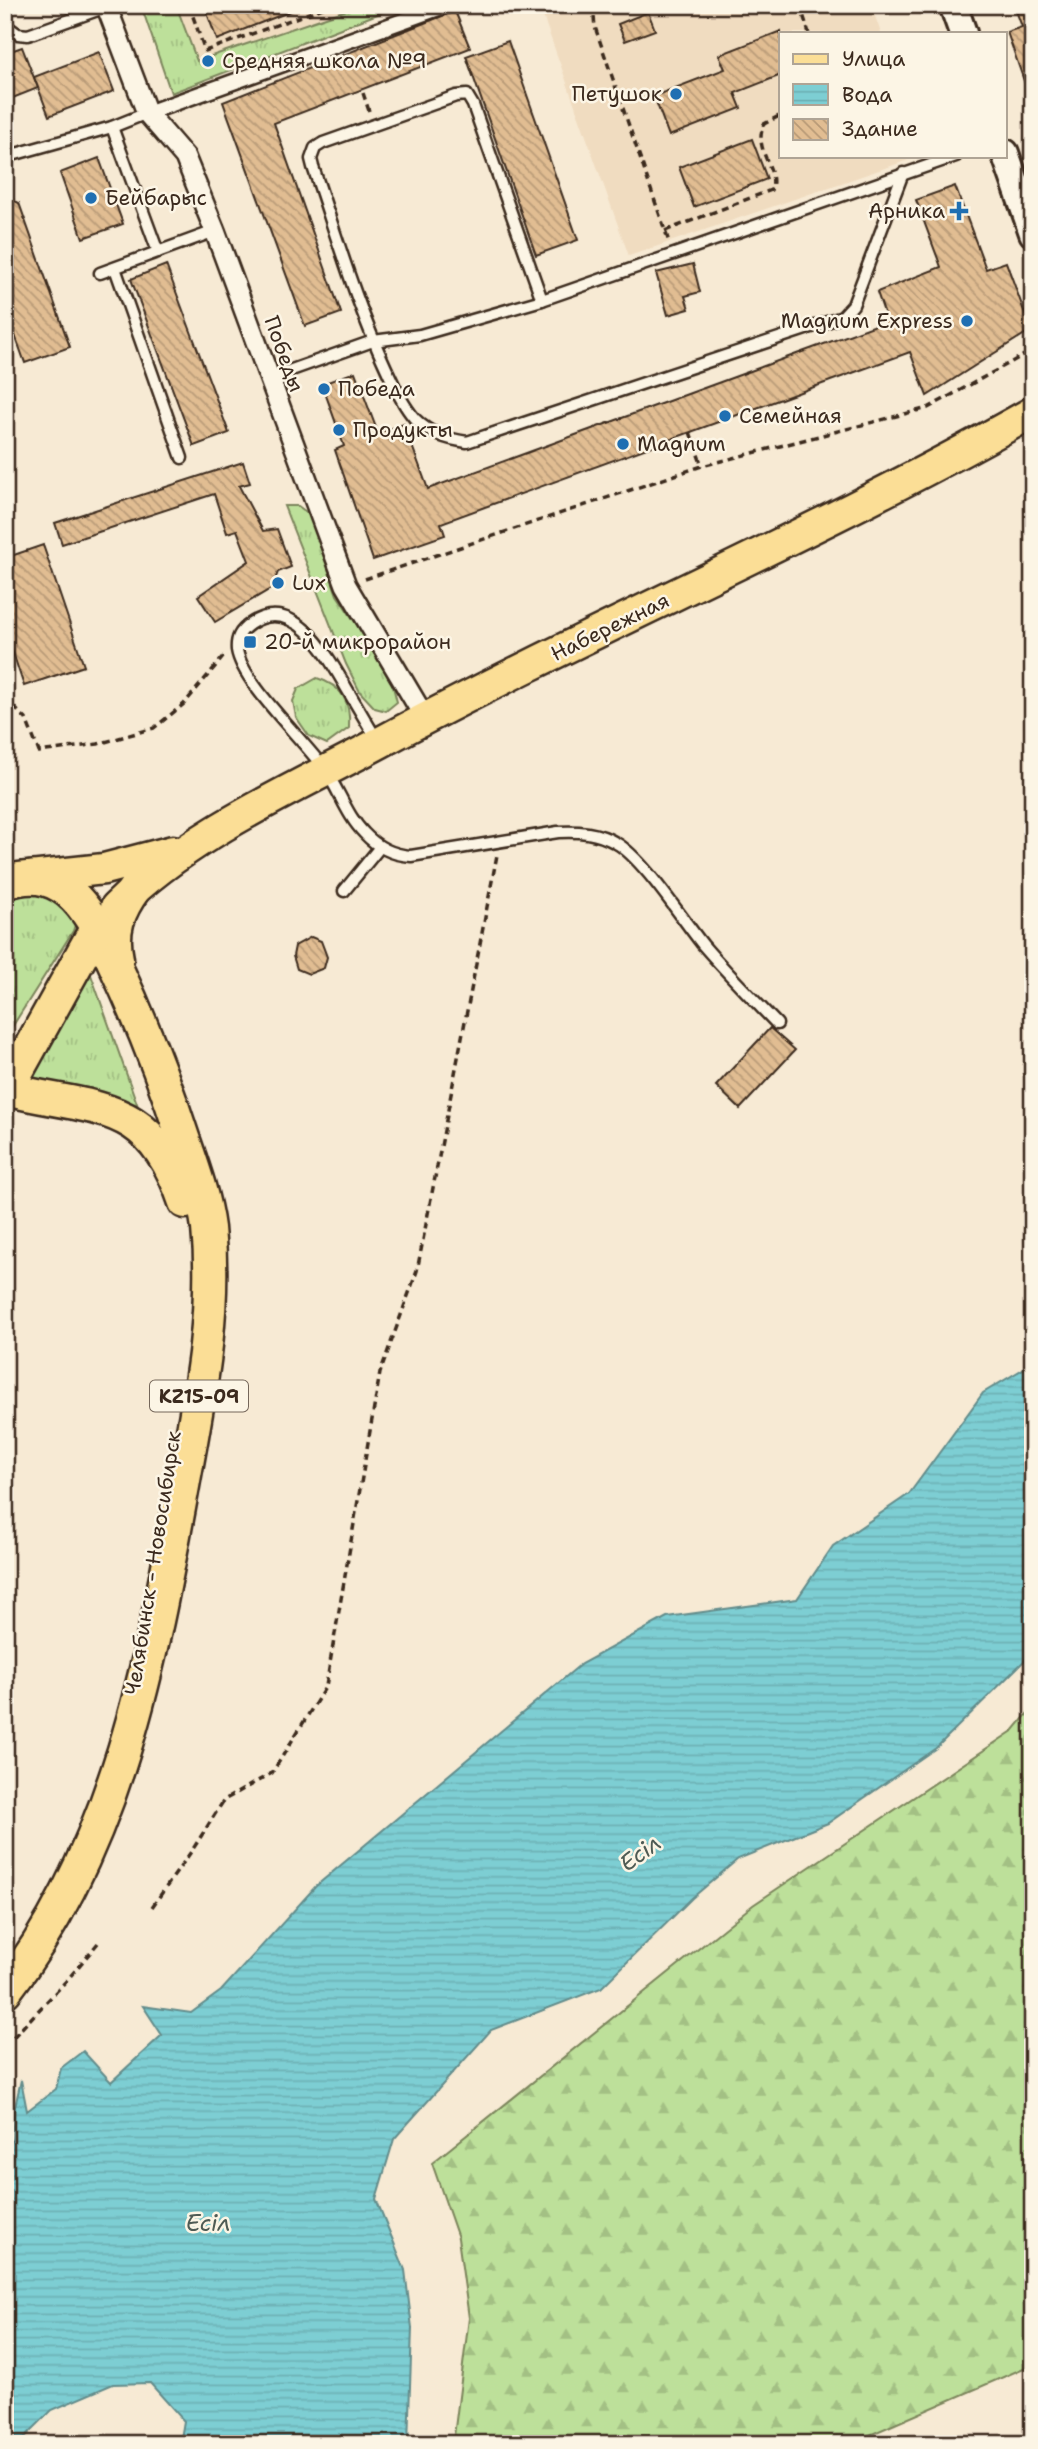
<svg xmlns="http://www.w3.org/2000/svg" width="1038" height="2449" font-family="'Shantell Sans',sans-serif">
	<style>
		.built { fill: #f0dcc0 }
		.grass { fill: url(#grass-tufts); stroke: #7c855c; stroke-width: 2 }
		.forest { fill: url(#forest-firs); stroke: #7c855c; stroke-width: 2 }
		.water { fill: url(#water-rules); stroke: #638c8b; stroke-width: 2 }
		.building { fill: url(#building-back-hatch); stroke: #3b2a1e; stroke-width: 2 }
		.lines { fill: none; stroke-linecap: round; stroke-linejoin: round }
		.service-casing { stroke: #3b2a1e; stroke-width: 15 }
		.pedestrian-casing { stroke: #3b2a1e; stroke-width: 19 }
		.minor-casing { stroke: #3b2a1e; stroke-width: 24 }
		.secondary-casing { stroke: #3b2a1e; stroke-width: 32 }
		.primary-casing { stroke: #3b2a1e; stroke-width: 35 }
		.trunk-casing { stroke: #3b2a1e; stroke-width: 37 }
		.path { stroke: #3b2a1e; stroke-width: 3.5; stroke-dasharray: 7 5; stroke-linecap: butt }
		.service { stroke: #fcf5e5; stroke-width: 10 }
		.pedestrian { stroke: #fcf5e5; stroke-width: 14 }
		.minor { stroke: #fcf5e5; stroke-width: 19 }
		.secondary { stroke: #fcf5e5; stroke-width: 26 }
		.primary { stroke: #fbde96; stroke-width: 30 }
		.trunk { stroke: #fbde96; stroke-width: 32 }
		.poi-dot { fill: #1f6fb2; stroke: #fcf5e5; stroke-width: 2.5 }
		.labels { text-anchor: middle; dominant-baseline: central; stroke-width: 5; stroke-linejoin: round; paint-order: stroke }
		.shield { fill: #fcf5e5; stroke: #75675a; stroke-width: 2 }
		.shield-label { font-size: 19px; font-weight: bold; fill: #3b2a1e }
		.poi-label { font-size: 21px; fill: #3b2a1e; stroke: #fcf5e5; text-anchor: start }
		.street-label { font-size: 21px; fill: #3b2a1e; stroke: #fcf5e5 }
		.water-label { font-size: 23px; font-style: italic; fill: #4f5b54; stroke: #fcf5e5 }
	</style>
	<defs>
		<pattern id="grass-tufts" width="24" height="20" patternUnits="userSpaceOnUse" patternTransform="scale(1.75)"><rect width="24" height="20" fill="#bde09a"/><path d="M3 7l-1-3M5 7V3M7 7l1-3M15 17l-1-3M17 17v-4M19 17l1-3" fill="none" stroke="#a3c084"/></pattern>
		<pattern id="forest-firs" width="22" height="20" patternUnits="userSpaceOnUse" patternTransform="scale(1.75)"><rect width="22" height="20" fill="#bde09a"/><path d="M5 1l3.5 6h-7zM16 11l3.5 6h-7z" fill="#a3c084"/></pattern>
		<pattern id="water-rules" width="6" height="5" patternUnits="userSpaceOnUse" patternTransform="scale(1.75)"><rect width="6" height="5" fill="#7dced3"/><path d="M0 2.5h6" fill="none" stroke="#6db1b5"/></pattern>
		<pattern id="building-back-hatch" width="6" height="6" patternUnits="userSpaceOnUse" patternTransform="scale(1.75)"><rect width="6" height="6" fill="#e1bd92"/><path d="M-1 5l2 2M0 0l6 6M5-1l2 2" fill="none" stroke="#b89a77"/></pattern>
	</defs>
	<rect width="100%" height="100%" fill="#f7ead4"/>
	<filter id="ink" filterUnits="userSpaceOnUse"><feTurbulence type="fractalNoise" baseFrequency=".0143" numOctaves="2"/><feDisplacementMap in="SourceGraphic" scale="14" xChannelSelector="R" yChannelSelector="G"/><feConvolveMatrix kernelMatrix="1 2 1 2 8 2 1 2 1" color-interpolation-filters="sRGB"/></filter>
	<g filter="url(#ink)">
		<g class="built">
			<path d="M141 5H401L171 93Z"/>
			<path d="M539 5H871L881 33H781V156H920L629 256Z"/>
		</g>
		<g class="grass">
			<path d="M141 5H176L197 61 352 8 351 5H401L171 93Z"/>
			<path d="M284 506H298L309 514 337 595 390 675 397 702 386 711 375 708 360 692 346 664Z"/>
			<path d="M317 678C342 686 351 701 349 728L327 744 309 736 296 717 293 701 298 689Z"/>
			<path d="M54 892 76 922 73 931 5 1038V898L19 893Z"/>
			<path d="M85 958 140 1112 93 1089 18 1079Z"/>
		</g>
		<path class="forest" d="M1033 1707V2364L849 2444H453L469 2318 458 2238 432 2163 753 1905 1014 1730Z"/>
		<path class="water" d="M1033 1363V1650L1025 1660 936 1748 828 1823 738 1859 692 1898 601 1988 491 2030 394 2139 376 2199 405 2270 412 2328 408 2444H180L184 2421 150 2383 113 2384 52 2410 18 2444H5V2154L12 2141 14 2111 21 2080 27 2111 56 2089 61 2068 83 2051 111 2082 162 2035 143 2006 191 2013 221 1991 316 1886 581 1664 667 1617 797 1599 833 1546 909 1494 983 1393Z"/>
		<g class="building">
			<path d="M204 5H304V6L217 40Z"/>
			<path d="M1014 5H1033V98H1030L1007 32 1022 27Z"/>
			<path d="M455 11 470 48 274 123 341 313 305 326 223 102Z"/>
			<path d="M648 12 655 30 625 41 618 24Z"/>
			<path d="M781 31V75L735 93 741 108 669 136 654 96 725 69 719 55Z"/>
			<path d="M508 41 578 240 536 255 466 56Z"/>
			<path d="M22 47 38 88 5 101V53Z"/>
			<path d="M99 52 114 91 49 116 34 77Z"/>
			<path d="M752 139 767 179 694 207 679 167Z"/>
			<path d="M99 158 123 224 83 238 60 173Z"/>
			<path d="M955 186 986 269 1006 262 1031 330 927 396 910 352 441 523 445 535 373 560 335 450 344 446 322 384 355 372 378 433 404 424 428 489 887 321 877 292 941 267 916 200Z"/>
			<path d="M5 196 19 203 70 347 25 363 5 307Z"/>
			<path d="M693 264 700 292 685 296 689 309 668 315 656 273Z"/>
			<path d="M166 265 229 433 194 446 131 279Z"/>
			<path d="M243 462 250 483 239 486 263 531 277 529 291 567 278 572 272 588 215 622 198 596 249 561 237 530 227 533 214 494 62 544 55 523Z"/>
			<path d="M43 545 84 666 24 686 5 629V558Z"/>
			<path d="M311 937 321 941 327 957 324 968 309 974 297 969 293 956 295 946Z"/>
			<path d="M770 1028 795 1050 740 1109 716 1086Z"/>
		</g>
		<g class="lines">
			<defs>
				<g id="service">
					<path d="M5 25 18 34 28 35 106 7"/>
					<path d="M112 127 158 252"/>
					<path d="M5 157 112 127 147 113"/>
					<path d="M115 268 182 458"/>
					<path d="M100 273 215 231"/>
					<path d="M542 300 473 105 467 95 456 96 323 143 315 148 311 159 313 167C336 234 356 304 386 368 394 385 402 404 415 419 430 434 447 439 467 442L842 317 853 305 903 173"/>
					<path d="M269 378 373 341 420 335 542 300 956 156"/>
					<path d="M377 740C367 723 357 706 347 689 329 658 295 593 250 624 240 631 236 638 237 650 242 683 304 740 325 770 339 790 347 816 364 833 377 847 393 855 411 856L558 832C579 831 597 832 616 843 642 857 682 919 703 945 726 972 752 998 777 1024"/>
					<path d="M344 891 380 847"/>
				</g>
				<path id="pedestrian" d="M147 113 447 5"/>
				<path id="minor" d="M106 5 147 113 185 157 215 231 346 585 425 718"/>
				<g id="secondary">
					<path d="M953 5 963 33"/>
					<path d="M1005 153 1033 233"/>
				</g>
				<g id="primary">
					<path d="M30 877 104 869 173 851"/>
					<path d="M116 907C191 833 290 791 381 742 595 627 821 532 1033 412"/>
				</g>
				<g id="trunk">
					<path d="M5 883C67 860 94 919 115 965 141 1021 164 1079 183 1138 193 1167 204 1197 208 1228 217 1314 198 1402 183 1486 151 1662 117 1847 5 1991"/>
					<path d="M117 959C111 931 118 911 135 888"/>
					<path d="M5 1089C97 1112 149 1096 185 1202"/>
					<path d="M5 1093 97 927"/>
				</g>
			</defs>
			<use href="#service" class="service-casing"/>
			<use href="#pedestrian" class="pedestrian-casing"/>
			<use href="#minor" class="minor-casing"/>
			<use href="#secondary" class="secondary-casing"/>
			<use href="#primary" class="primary-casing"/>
			<use href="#trunk" class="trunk-casing"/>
			<g class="path">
				<path d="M189 5 205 51 331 5"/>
				<path d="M597 5 594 17 595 27 669 242"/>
				<path d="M800 5 809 33"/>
				<path d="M363 93 369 111"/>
				<path d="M665 231 771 190C780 169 752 151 764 124L781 115"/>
				<path d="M690 432 702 466"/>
				<path d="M365 579 702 466 928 408 1024 355"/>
				<path d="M5 698 26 719 39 752 98 744 154 728 184 704 224 656"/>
				<path d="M152 1907 193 1849 224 1800 272 1773 326 1686 380 1373 417 1271 497 855"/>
				<path d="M5 2046 68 1979 98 1943"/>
			</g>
			<use href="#service" class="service"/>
			<use href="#pedestrian" class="pedestrian"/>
			<use href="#minor" class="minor"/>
			<use href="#secondary" class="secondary"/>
			<use href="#primary" class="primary"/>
			<use href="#trunk" class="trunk"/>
		</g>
	</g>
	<g class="poi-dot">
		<circle cx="208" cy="61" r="7"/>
		<circle cx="676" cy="94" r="7"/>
		<circle cx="91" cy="198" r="7"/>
		<path d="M955.5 200.5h7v7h7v7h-7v7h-7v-7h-7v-7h7z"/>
		<circle cx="967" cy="321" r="7"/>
		<circle cx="324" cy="389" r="7"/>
		<circle cx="725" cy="416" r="7"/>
		<circle cx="339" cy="430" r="7"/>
		<circle cx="623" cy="444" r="7"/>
		<circle cx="278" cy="583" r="7"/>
		<rect x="243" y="635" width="14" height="14" rx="3.5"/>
	</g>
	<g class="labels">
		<rect class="shield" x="150" y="1380.5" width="98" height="31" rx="5"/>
		<g class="shield-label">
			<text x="199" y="1396">KZ15-09</text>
		</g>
		<g class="poi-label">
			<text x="222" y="61">Средняя школа №9</text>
			<text x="662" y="94" text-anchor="end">Петушок</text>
			<text x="105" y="198">Бейбарыс</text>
			<text x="945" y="211" text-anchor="end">Арника</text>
			<text x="953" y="321" text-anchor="end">Magnum Express</text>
			<text x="338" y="389">Победа</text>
			<text x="739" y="416">Семейная</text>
			<text x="353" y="430">Продукты</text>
			<text x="637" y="444">Magnum</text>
			<text x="292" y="583">Lux</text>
			<text x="264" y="642">20-й микрорайон</text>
		</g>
		<g class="street-label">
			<text transform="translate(284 354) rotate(70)">Победы</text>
			<text transform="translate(610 627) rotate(-26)">Набережная</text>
			<text transform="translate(153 1563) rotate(-81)">Челябинск - Новосибирск</text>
		</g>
		<g class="water-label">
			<text transform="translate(640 1853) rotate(-36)">Есіл</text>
			<text x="208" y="2223">Есіл</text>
		</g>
	</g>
	<rect width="1038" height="2449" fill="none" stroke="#fcf5e5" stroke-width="28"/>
	<rect x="14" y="14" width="1010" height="2421" fill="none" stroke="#3b2a1e" stroke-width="2.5" filter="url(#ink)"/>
	<rect x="779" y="32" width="228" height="126" fill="#fcf5e5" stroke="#afa495" stroke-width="2"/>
	<rect x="793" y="54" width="35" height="10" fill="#fbde96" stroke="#afa495" stroke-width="2"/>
	<text x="842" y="66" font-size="21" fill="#3b2a1e">Улица</text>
	<rect x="793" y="84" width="35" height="21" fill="url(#water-rules)" stroke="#afa495" stroke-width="2"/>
	<text x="842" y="102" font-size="21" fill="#3b2a1e">Вода</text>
	<rect x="793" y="119" width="35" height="21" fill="url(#building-back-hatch)" stroke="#afa495" stroke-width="2"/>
	<text x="842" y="136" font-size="21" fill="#3b2a1e">Здание</text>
</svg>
